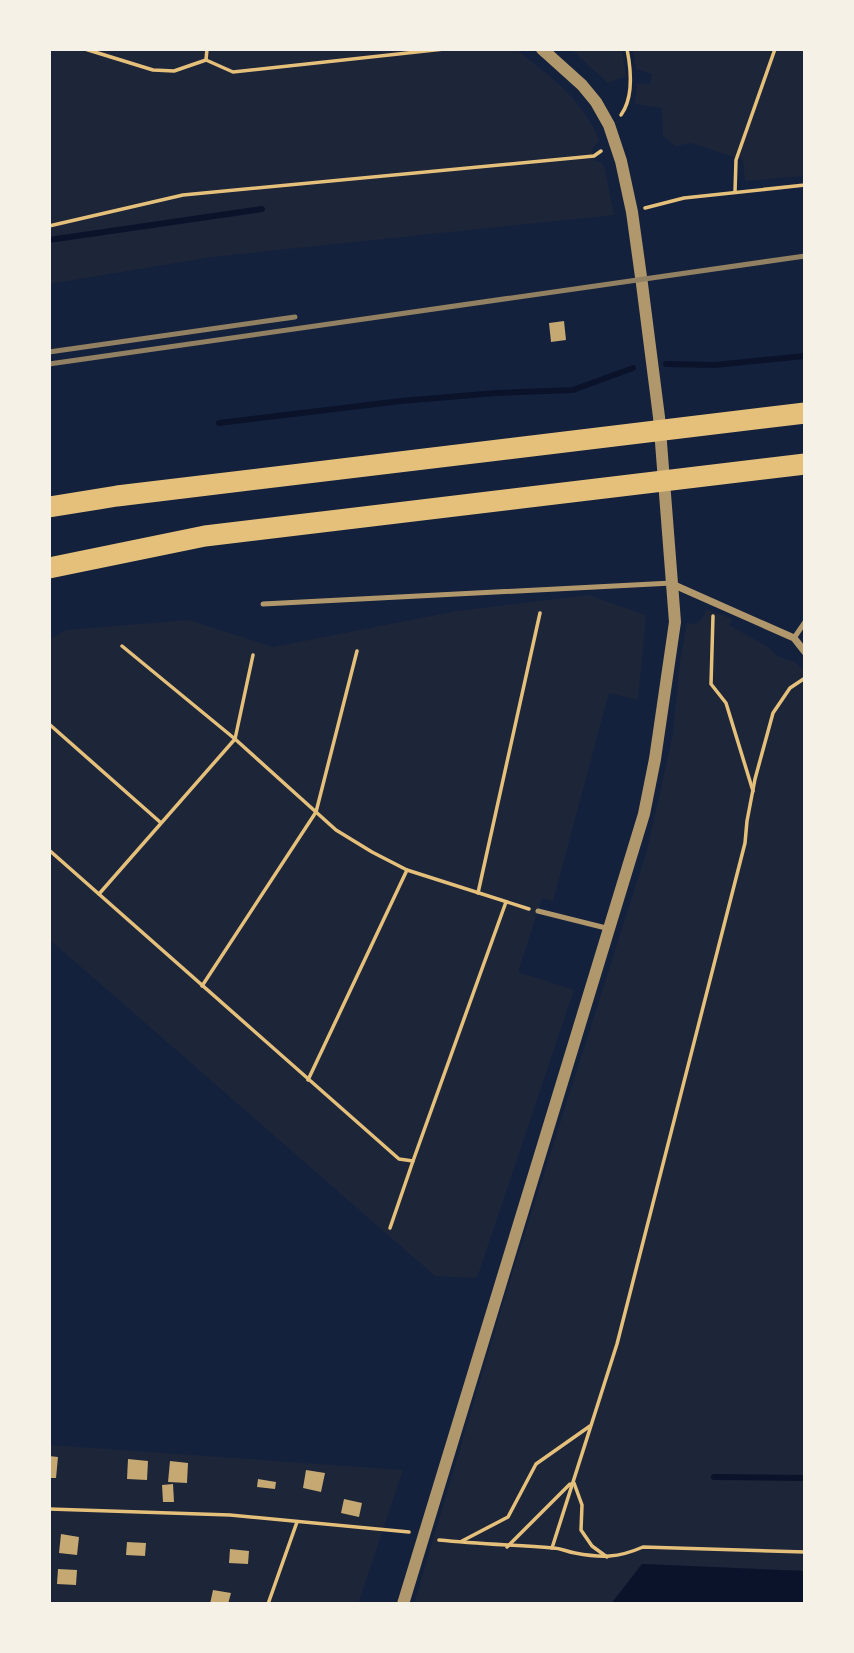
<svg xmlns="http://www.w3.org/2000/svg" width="854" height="1653" font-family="'Open Sans',sans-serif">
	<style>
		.green { fill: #1d2539 }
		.water { fill: #0b132b }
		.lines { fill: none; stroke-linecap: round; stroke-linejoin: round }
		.stream { stroke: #0b132b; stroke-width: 6 }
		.building { fill: #c6a872 }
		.path { stroke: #e5c07b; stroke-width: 3.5 }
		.service { stroke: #b1986c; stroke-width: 5 }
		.minor { stroke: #b1986c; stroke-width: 7 }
		.tertiary { stroke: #b1986c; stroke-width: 12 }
		.motorway { stroke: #e5c07b; stroke-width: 21 }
		.rail { stroke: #918062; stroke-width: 5 }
	</style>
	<rect width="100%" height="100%" fill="#14213d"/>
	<g class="green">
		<path d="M49 49H516C550 77 582 98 599 140L592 150 595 161 602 163 605 169 614 215 212 257 49 284Z"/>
		<path d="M571 49H622L626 76 608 83Z"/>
		<path d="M633 49H805V176L745 181 743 160 691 143 676 146 663 136 662 108 635 104 637 83 650 84 652 74 636 69Z"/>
		<path d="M588 595 646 615 638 700 609 693 553 901 542 898 518 972 574 990 477 1278 435 1276 49 939V637L52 638 66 630 189 620 273 647 457 611Z"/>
		<path d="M706 609 732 619 729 625 768 647 779 657 793 661 805 670V1571L642 1564 611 1604H414L507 1290 647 850 673 734 680 661 687 623C698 626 704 620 706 609Z"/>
		<path d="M49 1445 403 1470 358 1604H49Z"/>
	</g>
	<path class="water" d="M642 1564 805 1571V1604H611Z"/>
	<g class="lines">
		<g class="stream">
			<path d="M49 240 262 209"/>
			<path d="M666 364 715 365 805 356"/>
			<path d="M219 423 401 401 496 393 573 390 633 368"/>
			<path d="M714 1477 805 1478"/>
		</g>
	</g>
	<g class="building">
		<path d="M564 321 566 340 551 342 549 323Z"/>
		<path d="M49 1456 58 1457 56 1478H49Z"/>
		<path d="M128 1459 148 1461 147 1480 127 1479Z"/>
		<path d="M170 1461 188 1463 187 1483 168 1482Z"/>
		<path d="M306 1470 325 1473 321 1492 303 1488Z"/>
		<path d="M258 1479 276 1482 275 1489 257 1487Z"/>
		<path d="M173 1484 174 1502H163L162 1485Z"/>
		<path d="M344 1499 362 1503 359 1517 341 1513Z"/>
		<path d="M61 1534 79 1537 77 1555 59 1553Z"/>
		<path d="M127 1542 146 1543 145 1556 126 1555Z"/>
		<path d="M230 1549 249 1551 248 1564 229 1563Z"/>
		<path d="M58 1569 77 1570 76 1585 57 1584Z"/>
		<path d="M213 1590 231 1593 228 1604H210Z"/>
	</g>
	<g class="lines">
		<g class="path">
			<path d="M85 49 153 70 174 71 206 60 233 72 444 49"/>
			<path d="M206 60 207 49"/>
			<path d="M621 115C634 97 631 69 627 49"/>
			<path d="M735 192 736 160 775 49"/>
			<path d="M645 208 684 198 805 185"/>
			<path d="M49 226 183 195 594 156 601 151"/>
			<path d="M713 616 711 684 726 703 753 791"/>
			<path d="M122 646 235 739 336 830 372 852 407 870 529 909"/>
			<path d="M49 724 160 822"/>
			<path d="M49 850 399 1159 413 1161 506 902"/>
			<path d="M478 893 540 613"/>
			<path d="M99 894 235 739 253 655"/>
			<path d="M202 986 316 812 357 651"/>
			<path d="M308 1080 407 870"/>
			<path d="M390 1228 413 1161"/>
			<path d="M574 1483 582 1505 581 1530 592 1546 607 1557"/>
			<path d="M49 1509 230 1515 409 1532"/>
			<path d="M439 1540C478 1544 515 1545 553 1548 561 1548 567 1552 575 1553 601 1558 618 1558 643 1547L805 1552"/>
			<path d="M462 1541 508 1517 536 1464 590 1426"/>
			<path d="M507 1547 570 1484"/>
			<path d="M552 1548 617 1344 745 843 747 821 755 779 773 713 790 688 805 678"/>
			<path d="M268 1604 297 1522"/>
		</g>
		<g class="service">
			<path d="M263 604 672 583"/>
			<path d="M794 638 805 622"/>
			<path d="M538 911 610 929"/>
		</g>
		<path class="minor" d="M672 584 794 638 805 652"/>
		<path class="tertiary" d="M403 1604 644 814 655 759 675 622 659 417 642 284 632 212 621 161 609 125 596 102 582 85 542 49"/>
		<g class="motorway">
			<path d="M49 507 117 496 805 413"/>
			<path d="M49 568 205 536 805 464"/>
		</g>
		<g class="rail">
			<path d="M49 352 295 317"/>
			<path d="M49 364 805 256"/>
		</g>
	</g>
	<rect width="854" height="1653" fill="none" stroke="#f6f1e7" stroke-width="102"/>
</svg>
